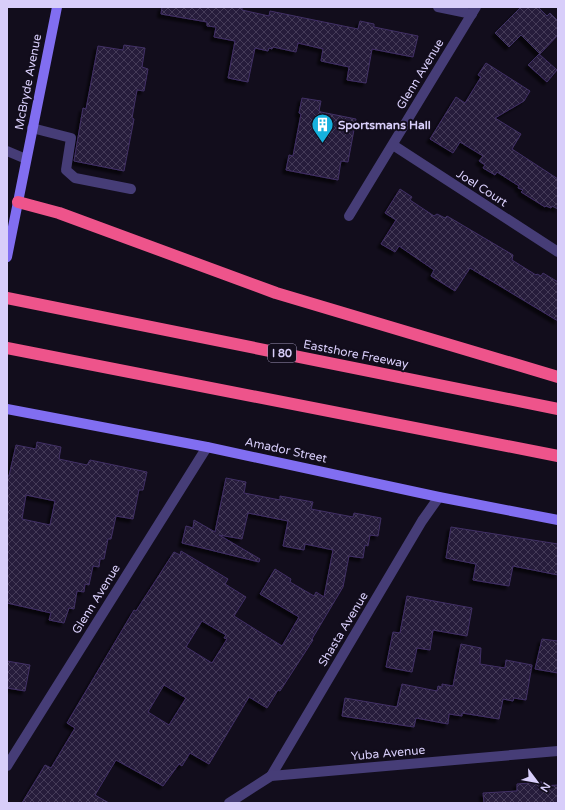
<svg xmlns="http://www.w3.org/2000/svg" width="565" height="810" font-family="'Varela Round',sans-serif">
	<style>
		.building { fill: url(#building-cross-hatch); stroke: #413065; fill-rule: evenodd; filter: url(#shadow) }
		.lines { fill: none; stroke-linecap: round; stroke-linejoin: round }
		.lane { stroke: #463d77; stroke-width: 10 }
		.street { stroke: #463d77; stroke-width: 10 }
		.secondary { stroke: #816ef1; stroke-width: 10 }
		.highway { stroke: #ee548b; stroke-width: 12 }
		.labels { text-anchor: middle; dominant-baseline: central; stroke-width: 4; stroke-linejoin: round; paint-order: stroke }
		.shield { fill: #120d1c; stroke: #9d94b7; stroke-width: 1 }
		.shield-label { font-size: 11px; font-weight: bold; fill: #d8cefa }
		.street-label { font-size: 12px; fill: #d8cefa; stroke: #120d1c }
		.poi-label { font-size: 12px; font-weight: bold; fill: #d8cefa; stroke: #120d1c; text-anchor: start }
	</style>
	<defs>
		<pattern id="building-cross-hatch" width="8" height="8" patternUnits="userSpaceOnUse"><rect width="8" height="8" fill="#261b3b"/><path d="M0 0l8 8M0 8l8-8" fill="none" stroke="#453b58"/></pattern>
		<filter id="shadow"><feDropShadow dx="-3.5" dy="3.5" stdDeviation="1" flood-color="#0009"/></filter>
	</defs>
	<rect width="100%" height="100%" fill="#120d1c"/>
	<g class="building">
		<path d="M162 7H242V10L269 16 270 11 358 29 360 21 374 24V27L418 36 413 57 372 49 366 83 347 80 349 67 321 61 323 49 298 43 296 52 273 47 272 49 269 48 268 51 255 48 248 82 228 78 235 41 214 37 216 27 207 26V22L161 14Z"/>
		<path d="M521 7H538L547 16 550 13 558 21V35L540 54 521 35 509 47 495 33Z"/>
		<path d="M124 45 145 48 142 67 148 69 144 91 137 90 132 118 134 119 124 171 74 161 83 108 86 109 98 46 123 50Z"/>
		<path d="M539 54 557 70 547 82 528 65Z"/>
		<path d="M486 63 530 91 524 101 495 118 521 134 512 149 558 179V209L552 206 551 208 546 206 545 207 521 192 523 190 518 188 519 186 497 172 495 175 483 168 485 165 479 161 483 156 460 142 453 153 430 139 456 97 465 103 481 77 478 75Z"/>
		<path d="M302 98 321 101 319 111 321 112 356 119 348 162 341 161 338 180 286 170 289 155 293 156 301 114 299 113Z"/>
		<path d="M400 189 412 197 410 200 434 216 437 214 445 218 447 216 513 255 512 260 536 275 537 274 541 276 543 273 558 282V321L470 268 455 291 431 276 434 270 399 246 395 252 381 244 396 220 385 213Z"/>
		<path d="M37 442 61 447 59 459 87 465 90 460 147 472 143 490H139L133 519 116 516 111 539H108L104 559H100L99 567 93 566 89 585 85 584 84 592 77 591 74 609 69 608 64 623 49 620 51 613 7 603V476H9L16 445 36 449ZM26 495 55 501 50 525 22 519Z"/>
		<path d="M226 478 246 482 244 493 280 500V496L313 502 311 509 353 517 354 513 381 518 378 536 370 535 368 546 365 545 363 558 349 556 343 587 312 639 313 640 280 691 278 690 267 708 249 697 209 764 190 753 182 766 179 764 163 786 116 760 95 795 109 803H22L45 765 51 768 75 728 67 723 134 610 136 611 174 552 180 555 181 551 228 579 225 584 246 597 234 616 282 646 299 617 260 594 275 569 291 579 290 582 314 596 316 592 324 597 333 550 305 544 304 550 283 546 288 521 248 513 242 539 219 535 260 559 259 562 182 543 186 526 193 528 194 520 215 532ZM202 621 226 635 224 638 227 639 212 663 186 647ZM164 685 186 698 169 725 148 712Z"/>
		<path d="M451 527 558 544V575L513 566 509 586 473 580 476 564 446 558Z"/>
		<path d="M407 596 472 608 467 636 433 630 430 650 417 648 412 672 386 667 393 632 400 633Z"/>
		<path d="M542 639 558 641V673L535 669Z"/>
		<path d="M461 644 481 648 480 664 505 668 506 660 532 665 526 700 514 698 513 701 503 699 499 719 462 713V716L449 714 448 724 416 718 414 727 342 716 345 698 397 707 402 684 437 691 438 686 442 687V684L453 686Z"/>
		<path d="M7 661 30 665 25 691 7 688Z"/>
		<path d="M542 782 543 786 558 785V803H484L483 793 517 791V784Z"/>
	</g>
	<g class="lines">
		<path class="lane" d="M32 128 71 138 66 170 75 178 131 189"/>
		<g class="street">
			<path d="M438 7 472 14"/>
			<path d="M393 145 558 252"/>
			<path d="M7 151 26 159"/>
			<path d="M349 216 476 7"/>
			<path d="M7 766 207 447"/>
			<path d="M271 776 422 521 439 497"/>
			<path d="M229 803 271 776 558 751"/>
		</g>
		<g class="secondary">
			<path d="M7 257 57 7"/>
			<path d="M7 409 207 447 439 497 558 520"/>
		</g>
		<g class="highway">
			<path d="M18 202 59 213 276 293 558 377"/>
			<path d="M7 298 558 409"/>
			<path d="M7 348 558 456"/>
		</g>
	</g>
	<defs>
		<symbol id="building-pin" viewBox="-11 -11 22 30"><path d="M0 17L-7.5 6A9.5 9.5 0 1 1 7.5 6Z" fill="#16b1de" stroke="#120d1c"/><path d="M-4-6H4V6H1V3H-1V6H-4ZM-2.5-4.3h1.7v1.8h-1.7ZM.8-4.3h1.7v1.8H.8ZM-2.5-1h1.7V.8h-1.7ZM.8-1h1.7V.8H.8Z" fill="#fff"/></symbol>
	</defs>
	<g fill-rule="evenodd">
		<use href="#building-pin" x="310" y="112" width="25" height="34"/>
	</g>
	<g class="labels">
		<rect class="shield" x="268" y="344" width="28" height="18" rx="3"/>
		<g class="shield-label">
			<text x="282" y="353">I 80</text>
		</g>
		<g class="street-label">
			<text transform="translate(420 74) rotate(-59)">Glenn Avenue</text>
			<text transform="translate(28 82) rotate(-79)">McBryde Avenue</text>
			<text transform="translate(482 188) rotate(33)">Joel Court</text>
			<text transform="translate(356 354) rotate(11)">Eastshore Freeway</text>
			<text transform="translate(286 450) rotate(12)">Amador Street</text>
			<text transform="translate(96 599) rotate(-58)">Glenn Avenue</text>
			<text transform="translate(343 629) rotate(-59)">Shasta Avenue</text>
			<text transform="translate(388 753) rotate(-5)">Yuba Avenue</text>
		</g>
		<g class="poi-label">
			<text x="338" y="125">Sportsmans Hall</text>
		</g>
	</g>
	<rect width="565" height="810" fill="none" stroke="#d8cefa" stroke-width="16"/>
	<g transform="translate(537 782) rotate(122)" stroke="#120d1c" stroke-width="3" paint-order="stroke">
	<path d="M0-3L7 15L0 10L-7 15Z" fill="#d8cefa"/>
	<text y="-6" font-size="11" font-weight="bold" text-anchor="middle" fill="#d8cefa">N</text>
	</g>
</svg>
